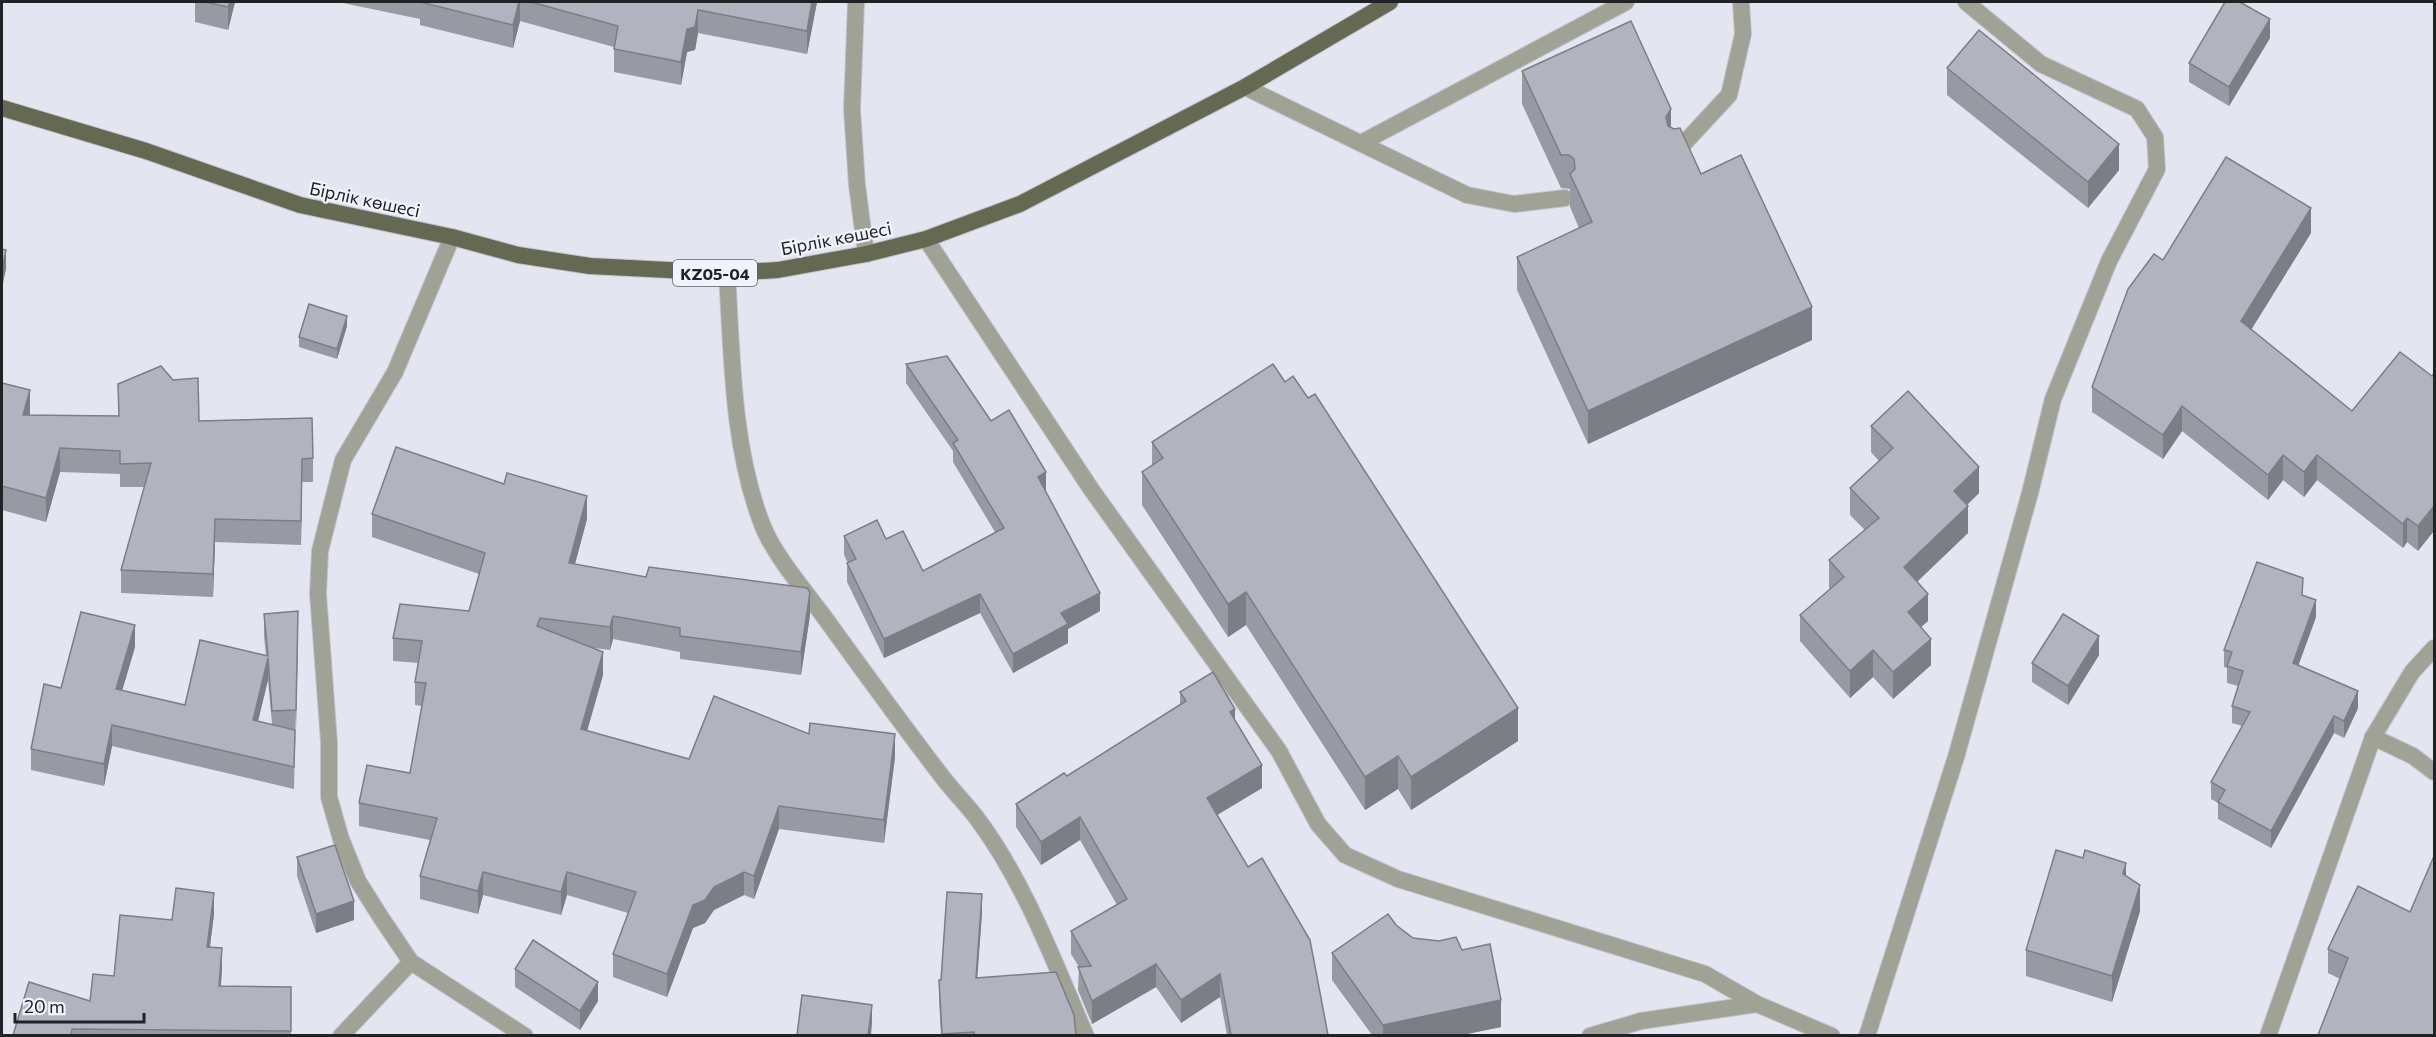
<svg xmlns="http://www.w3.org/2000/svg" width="2436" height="1037" font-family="Commissioner,sans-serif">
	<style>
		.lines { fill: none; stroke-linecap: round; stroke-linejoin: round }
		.service-casing { stroke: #c0c3cc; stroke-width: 18 }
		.minor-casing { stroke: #c0c3cc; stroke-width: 18 }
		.primary-casing { stroke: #c0c3cc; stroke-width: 18 }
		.service { stroke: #a0a295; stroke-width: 16 }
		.minor { stroke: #a0a295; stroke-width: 16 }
		.primary { stroke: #656952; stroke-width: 16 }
		.wall { fill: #989aa3; fill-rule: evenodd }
		.shaded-wall { fill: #7c7d85 }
		.building { fill: #b1b3be; stroke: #7c7d85; stroke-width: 1.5 }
		.labels { text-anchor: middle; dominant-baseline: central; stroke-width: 4.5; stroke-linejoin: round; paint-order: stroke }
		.shield { fill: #f0f4fe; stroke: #5f6167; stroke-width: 1.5 }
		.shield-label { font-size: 16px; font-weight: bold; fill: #212226 }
		.street-label { font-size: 18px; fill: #212226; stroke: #f0f4fe }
	</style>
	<rect width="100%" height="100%" fill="#e3e6f1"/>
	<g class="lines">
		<defs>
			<g id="service">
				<path d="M1245 87 1467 195 1514 204 1565 198"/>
				<path d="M1361 143 1626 2"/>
				<path d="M1676 152 1729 95 1743 34 1741 2"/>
			</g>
			<g id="minor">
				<path d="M856 2 852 109 857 185 866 254"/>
				<path d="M452 237 395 372 343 460 320 551 318 594 329 742V797L341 839 358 881 380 916 411 962 525 1036"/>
				<path d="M926 239 1091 489 1279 751 1318 824 1345 855 1398 879 1705 974 1757 1004 1832 1036"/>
				<path d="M727 273C732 355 732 447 762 524 773 554 806 592 825 618 864 672 903 726 944 779 954 792 966 804 976 817 1025 882 1054 962 1086 1036"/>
				<path d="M2373 737 2413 756 2434 772"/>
				<path d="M341 1036 411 962"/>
				<path d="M1590 1036 1641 1021 1757 1004"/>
				<path d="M1867 1036 1956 757 2030 493 2053 399 2109 261 2157 169 2155 137 2137 109 2041 64 1966 2"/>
				<path d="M2268 1036 2373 737 2412 672 2434 648"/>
			</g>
			<path id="primary" d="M2 108 146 151 300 205 452 237 518 255 590 266 727 273 778 270 866 254 926 239 1020 204 1245 87 1390 2"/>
		</defs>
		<use href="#service" class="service-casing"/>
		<use href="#minor" class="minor-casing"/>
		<use href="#primary" class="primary-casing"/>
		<use href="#service" class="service"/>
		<use href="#minor" class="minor"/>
		<use href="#primary" class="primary"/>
	</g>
	<g class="wall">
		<path d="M195 2H235L228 30 195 22Z"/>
		<path d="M338 2H817L807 54 698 33 695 50 687 52 681 85 614 72V47L520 21 513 48 420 25V19Z"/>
		<path d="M2270 38 2229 106 2189 82V63Z"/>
		<path d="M1947 68 2119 170 2088 208 1947 95Z"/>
		<path d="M1522 71 1671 128 1812 340 1588 444 1517 290V257L1579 228 1570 207V189L1561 188 1522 104Z"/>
		<path d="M2311 233 2251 330 2352 411 2432 376 2418 551 2407 542 2403 548 2317 480 2304 497 2283 480 2268 500 2182 431 2163 459 2092 412V387L2163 260Z"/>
		<path d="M347 326 337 359 299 347V337Z"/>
		<path d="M906 364 991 421 1046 491 1100 611 1068 629V643L1013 673 980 613 884 658 847 582V563H848L844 555V536L886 539 923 571 995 532 953 462V451L906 383Z"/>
		<path d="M2 383 30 414 29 415 119 416 118 384 199 421 313 458V482H302L301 545 215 542 213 597 121 593V570L145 487H120V474L60 472 46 522 2 510Z"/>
		<path d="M1871 426 1979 493 1967 505 1968 533 1917 582 1928 621 1921 627 1931 665 1893 699 1873 677 1850 698 1800 641V615L1830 589 1829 587V560L1865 530 1850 515V488L1879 461 1871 452Z"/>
		<path d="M1152 442 1518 741 1411 810 1398 789 1365 810 1246 625 1228 637 1142 505V472L1152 465Z"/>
		<path d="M372 514 587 519 575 564 810 615 801 675 680 659V652L613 639 610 650 593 648 603 675 587 731 689 759 809 734 895 757 884 843 779 829 754 899 744 895 714 910 705 923 693 928 667 997 613 977V954L628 913 567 895 561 915 483 895 478 914 420 899V876L430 840 359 826V803L410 773 422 706 415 705V682L418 663 393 661V638L469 611 479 574 372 537Z"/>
		<path d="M2303 596 2316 617 2298 666 2358 708 2344 738 2334 733 2271 848 2218 819V803L2211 799V782L2242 726 2232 723V706L2238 686 2227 683V668L2224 667V650Z"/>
		<path d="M264 614 298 633 294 789 112 746 104 786 31 770V749L61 688 135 647 122 691 185 705 266 656 264 636ZM268 680 272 724 258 721Z"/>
		<path d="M2099 655 2068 705 2032 682V663Z"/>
		<path d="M1180 692 1235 721 1262 788 1217 815 1328 1035H1227L1220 997 1181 1023 1156 987 1092 1024 1078 990 1079 967 1071 954V931L1117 905 1080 840 1041 865 1016 827V804L1067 776 1180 705Z"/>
		<path d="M297 857 354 920 316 933 297 876Z"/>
		<path d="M2126 876 2140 911 2112 1002 2026 976V950Z"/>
		<path d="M2358 886 2434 1035 2340 979 2328 973V949Z"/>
		<path d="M982 913 977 977 1076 1035H941L939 999V980H941Z"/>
		<path d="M214 914 210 947 222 969 221 986 291 987V1035H13L90 1001 172 920Z"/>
		<path d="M1396 925 1413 938 1439 941 1501 1027 1462 1035H1372L1332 980V953Z"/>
		<path d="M515 969 598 1001 580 1030 515 987Z"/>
	</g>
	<g class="shaded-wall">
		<path d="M230 2H235L228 30V7Z"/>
		<path d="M519 2H520V21L513 48V25Z"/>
		<path d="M812 2H817L807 54V31Z"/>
		<path d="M698 10V33L695 50 687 52 681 85V62L687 29Z"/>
		<path d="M2270 19V38L2229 106V87Z"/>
		<path d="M1671 109V142L1666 117Z"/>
		<path d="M2119 144V170L2088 208V182Z"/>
		<path d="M2311 208V233L2241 346V321Z"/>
		<path d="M6 250V269L2 288V269Z"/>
		<path d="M1812 307V340L1588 444V411Z"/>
		<path d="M347 316V326L337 359V349Z"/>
		<path d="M30 390V414L23 438V415Z"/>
		<path d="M2182 406V431L2163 459V435Z"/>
		<path d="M60 448V472L46 522V498Z"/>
		<path d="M2283 455V480L2268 500V475Z"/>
		<path d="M2317 455V480L2304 497V472Z"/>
		<path d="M302 459V482L301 545V521Z"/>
		<path d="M1979 467V493L1954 517V491Z"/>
		<path d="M1046 472V491L1038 496V477Z"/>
		<path d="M587 496V519L569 586V563Z"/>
		<path d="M1968 506V533L1904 594V567Z"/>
		<path d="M2434 506V531L2418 551V526Z"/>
		<path d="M2407 518V542L2403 548V524Z"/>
		<path d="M215 519V542L213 597V574Z"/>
		<path d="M810 592V615L801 675V652Z"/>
		<path d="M1246 592V625L1228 637V604Z"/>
		<path d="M1100 593V611L1068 629V643L1013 673V654L1061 613Z"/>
		<path d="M980 594V613L884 658V639Z"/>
		<path d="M1928 594V621L1908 638V612Z"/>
		<path d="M2316 600V617L2293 680V663Z"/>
		<path d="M298 611V633L296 732V710Z"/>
		<path d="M613 616V639L610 650V627Z"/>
		<path d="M135 625V647L116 711V689Z"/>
		<path d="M2099 636V655L2068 705V686Z"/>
		<path d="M1931 639V665L1893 699V672Z"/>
		<path d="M1873 650V677L1850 698V671Z"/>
		<path d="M603 652V675L581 752V729Z"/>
		<path d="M268 658V680L253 741V720Z"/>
		<path d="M2358 691V708L2344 738V721Z"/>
		<path d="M1518 708V741L1411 810V777Z"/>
		<path d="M1235 709V732L1230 712Z"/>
		<path d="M2334 716V733L2271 848V831Z"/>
		<path d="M112 725V746L104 786V764Z"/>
		<path d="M895 734V757L884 843V820Z"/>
		<path d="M1398 756V789L1365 810V777Z"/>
		<path d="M1262 765V788L1207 821V798Z"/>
		<path d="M779 806V829L754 899V876Z"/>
		<path d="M1080 817V840L1041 865V842Z"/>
		<path d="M2126 863V889L2123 874Z"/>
		<path d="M483 872V895L478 914V891Z"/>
		<path d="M567 872V895L561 915V892Z"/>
		<path d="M744 872V895L714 910 705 923 693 928 667 997V974L693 905 714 887Z"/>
		<path d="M2140 885V911L2112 1002V976Z"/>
		<path d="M214 893V914L207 968V947Z"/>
		<path d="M982 894V913L976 996V978Z"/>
		<path d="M354 901V920L316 933V914Z"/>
		<path d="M222 948V969L219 1007V986Z"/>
		<path d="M1156 964V987L1092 1024V1001Z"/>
		<path d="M1220 974V997L1181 1023V1000Z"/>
		<path d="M598 982V1001L580 1030V1011Z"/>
		<path d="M1501 1000V1027L1462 1035H1383V1025Z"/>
		<path d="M872 1005V1023L871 1035H868Z"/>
	</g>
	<g class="building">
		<path d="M205 2H230L228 7Z"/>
		<path d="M420 2H519L513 25Z"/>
		<path d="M531 2H812L807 31 698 10 695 27 687 29 681 62 614 49 618 26Z"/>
		<path d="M2225 2H2240L2270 19 2229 87 2189 63Z"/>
		<path d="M1631 21 1671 109 1666 117 1668 126 1674 129 1680 128 1701 174 1741 155 1812 307 1588 411 1517 257 1592 222 1570 174 1575 169 1574 159 1569 155H1561L1522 71Z"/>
		<path d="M1979 30 2119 144 2088 182 1947 68Z"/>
		<path d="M2226 157 2311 208 2241 321 2352 411 2400 352 2432 376 2434 373V506L2418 526 2407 518 2403 524 2317 455 2304 472 2283 455 2268 475 2182 406 2163 435 2092 387 2128 289 2154 254 2163 260Z"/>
		<path d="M2 249 6 250 2 269Z"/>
		<path d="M309 304 347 316 337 349 299 337Z"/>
		<path d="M947 356 991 421 1009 410 1046 472 1038 477 1100 593 1061 613 1068 624 1013 654 980 594 884 639 847 563 856 559 844 536 877 520 886 539 903 531 923 571 1004 528 953 443 958 440 906 364Z"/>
		<path d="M1273 364 1285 382 1293 376 1308 398 1315 394 1518 708 1411 777 1398 756 1365 777 1246 592 1228 604 1142 472 1163 458 1152 442Z"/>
		<path d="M161 366 173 380 198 378 199 421 312 418 313 458 302 459 301 521 215 519 213 574 121 570 151 463 120 464V451L60 448 46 498 2 486V383L30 390 23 415 119 416 118 384Z"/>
		<path d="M1908 391 1979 467 1954 491 1968 506 1904 567 1928 594 1908 612 1931 639 1893 672 1873 650 1850 671 1800 615 1844 577 1829 560 1879 518 1850 488 1893 448 1871 426Z"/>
		<path d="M396 447 504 484 507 473 587 496 569 563 646 577 649 567 807 588 810 592 801 652 680 636V628L613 616 610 627 540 618 537 626 603 652 581 729 689 759 714 696 809 734 810 723 895 734 884 820 779 806 754 876 744 872 714 887 705 900 693 905 667 974 613 954 636 892 567 872 561 892 483 872 478 891 420 876 437 818 359 803 367 765 410 773 426 683 415 682 422 641 393 638 400 604 469 611 485 553 372 514Z"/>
		<path d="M2257 562 2303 578 2302 595 2316 600 2293 663 2358 691 2344 721 2334 716 2271 831 2218 802 2225 790 2211 782 2250 712 2232 706 2243 671 2227 666 2232 652 2224 650Z"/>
		<path d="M298 611 296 710 272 711 268 658 253 720 295 730 294 767 112 725 104 764 31 749 44 684 61 688 81 612 135 625 116 689 185 705 200 640 268 656 264 614Z"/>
		<path d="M2063 614 2099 636 2068 686 2032 663Z"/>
		<path d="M1213 672 1235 709 1230 712 1262 765 1207 798 1248 867 1262 858 1310 940 1328 1035H1231L1220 974 1181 1000 1156 964 1092 1001 1078 967 1091 966 1071 931 1127 899 1080 817 1041 842 1016 804 1064 773 1067 776 1186 701 1180 692Z"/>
		<path d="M335 845 354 901 316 914 297 857Z"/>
		<path d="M2056 850 2083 858 2085 850 2126 863 2123 874 2140 885 2112 976 2026 950Z"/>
		<path d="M2434 856V1035H2318L2348 958 2328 949 2358 886 2410 912Z"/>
		<path d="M176 888 214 893 207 947 222 948 219 986 291 987V1031L72 1029 71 1035H13L29 982 90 1001 93 974 114 976 120 915 172 920Z"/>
		<path d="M947 892 982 894 976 978 1056 972 1074 1015 1076 1035H975L974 1032 942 1034 939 980H941Z"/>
		<path d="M1388 914 1396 925 1413 938 1439 941 1456 937 1462 950 1490 944 1501 1000 1383 1025 1332 953Z"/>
		<path d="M533 940 598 982 580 1011 515 969Z"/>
		<path d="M802 995 872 1005 868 1035H797Z"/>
	</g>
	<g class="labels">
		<rect class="shield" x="673" y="260" width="84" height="26" rx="4.5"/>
		<g class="shield-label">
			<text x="715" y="273">KZ05-04</text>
		</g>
		<g class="street-label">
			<text transform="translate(365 199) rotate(12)">Бірлік көшесі</text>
			<text transform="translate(836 238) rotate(-11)">Бірлік көшесі</text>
		</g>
	</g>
	<rect width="2436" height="1037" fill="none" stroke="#212226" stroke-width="6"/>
	<path d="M15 1013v9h129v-9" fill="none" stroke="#212226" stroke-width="3"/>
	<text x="24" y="1013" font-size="18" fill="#212226" stroke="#f0f4fe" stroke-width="4.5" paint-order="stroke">20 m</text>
</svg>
